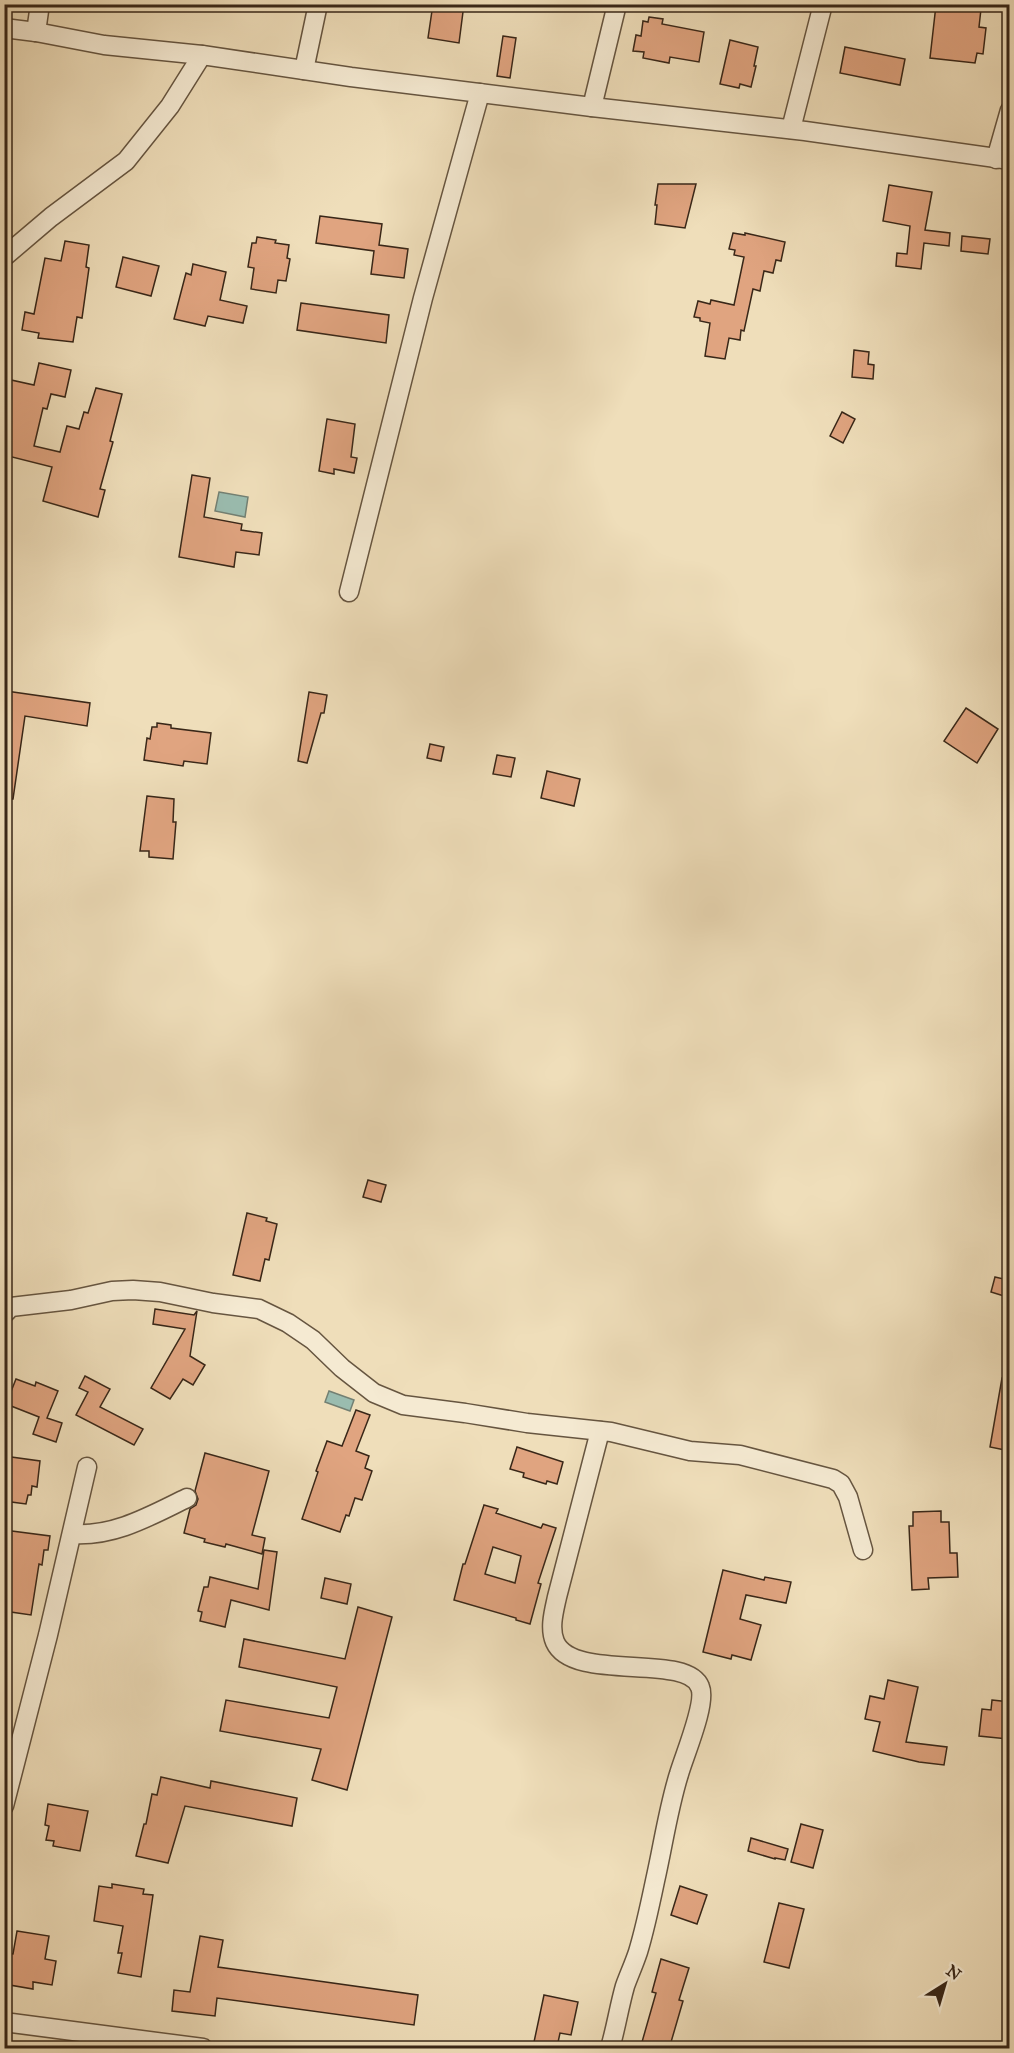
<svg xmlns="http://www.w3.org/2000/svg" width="1014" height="2053" font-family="'IM FELL Great Primer',serif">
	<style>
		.water { fill: #9abcaf; stroke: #738073; stroke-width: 1.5 }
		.building { fill: #e0a480; stroke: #392718; stroke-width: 1.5; fill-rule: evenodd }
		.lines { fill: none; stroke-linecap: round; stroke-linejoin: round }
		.minor-casing { stroke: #665540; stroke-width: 21 }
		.minor { stroke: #f5ead2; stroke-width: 18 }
	</style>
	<rect width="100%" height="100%" fill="#efdeba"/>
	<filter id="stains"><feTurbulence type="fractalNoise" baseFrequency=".00333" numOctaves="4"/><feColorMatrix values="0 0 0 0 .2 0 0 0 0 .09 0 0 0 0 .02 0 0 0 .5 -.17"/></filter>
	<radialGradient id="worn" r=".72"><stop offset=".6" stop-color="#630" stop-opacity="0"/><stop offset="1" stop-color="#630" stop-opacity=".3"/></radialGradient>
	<g class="water">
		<path d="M219 492 248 497 245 517 215 511Z"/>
		<path d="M329 1391 354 1400 350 1411 325 1402Z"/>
	</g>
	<g class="building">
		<path d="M433 4H464L459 43 428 38Z"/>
		<path d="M936 5 981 9 979 27 986 28 983 54 977 53 975 63 930 58Z"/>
		<path d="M649 17 663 19 662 24 704 32 699 62 670 57 669 63 643 58 644 52 633 51 636 35 641 36 643 21 648 22Z"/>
		<path d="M503 36 516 38 510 78 497 76Z"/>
		<path d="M730 40 758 47 754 66H756L751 87 740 84 739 88 720 84Z"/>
		<path d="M845 47 905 59 900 85 840 73Z"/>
		<path d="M658 184H696L685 228 655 224 657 205H655Z"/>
		<path d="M889 185 932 192 925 230 950 233 949 246 924 243 921 269 896 266 897 253 907 254 910 226 883 221Z"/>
		<path d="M320 216 382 224 379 245 408 249 404 278 371 274 374 251 316 243Z"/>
		<path d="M733 233 745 235V233L785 242 781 261 776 260 773 273 764 271 760 291 753 289 744 331 741 330 740 340 729 338 725 359 705 356 710 323 700 321V318L694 317 698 301 710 304 711 300 734 305 744 257 734 255 735 250 729 249Z"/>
		<path d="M962 236 990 239 988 254 961 251Z"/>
		<path d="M257 237 276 240 275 243 289 245 287 258 290 259 286 281 278 280 276 293 251 289 254 268 248 267 252 243H256Z"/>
		<path d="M65 241 89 245 86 267 89 268 82 318 77 317 73 342 38 338 39 333 22 330 25 312 34 314 45 258 61 261Z"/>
		<path d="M123 257 159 266 151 296 116 287Z"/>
		<path d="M193 264 226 272 220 300 247 306 243 323 208 316 205 326 174 319 186 273 191 275Z"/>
		<path d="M301 303 389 315 386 343 297 330Z"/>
		<path d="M854 350 869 352 868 364 874 365 873 379 852 377Z"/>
		<path d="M39 363 71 370 65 397 51 394 47 409 43 408 34 446 60 452 67 426 79 429 84 412 88 413 96 388 122 394 110 441 113 442 100 489 105 490 98 517 43 501 52 467 4 455V432L11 405 5 403 11 380 34 385Z"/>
		<path d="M842 412 855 419 843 443 830 436Z"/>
		<path d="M327 419 355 424 351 457 357 458 354 473 334 469V474L319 471Z"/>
		<path d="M192 475 210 478 204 517 242 524 241 530 262 533 259 555 236 552 234 567 179 557Z"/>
		<path d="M6 691 90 703 87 726 25 716 13 799H4V702Z"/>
		<path d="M309 692 327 695 324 713H321L307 763 298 761Z"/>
		<path d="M966 708 998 729 977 763 944 741Z"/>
		<path d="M157 723 171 725V728L211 733 207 764 184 761 183 766 144 760 147 738 150 739 152 727H157Z"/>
		<path d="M430 744 444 747 441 761 427 758Z"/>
		<path d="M497 755 515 758 511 777 493 774Z"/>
		<path d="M547 771 580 779 574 806 541 798Z"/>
		<path d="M147 796 174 799 173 822H176L173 859 149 857V851H140Z"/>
		<path d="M368 1180 386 1185 381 1202 363 1197Z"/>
		<path d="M247 1213 267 1218 266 1221 277 1224 269 1260 265 1259 260 1281 233 1275Z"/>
		<path d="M995 1277 1008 1280 1004 1296 991 1292Z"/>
		<path d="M155 1309 194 1315 197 1311 190 1356 205 1365 193 1385 183 1379 170 1399 151 1388 185 1329 153 1324Z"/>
		<path d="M85 1376 110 1389 100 1407 143 1429 134 1445 76 1415 88 1392 79 1388Z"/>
		<path d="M1002 1378H1010V1451L990 1447Z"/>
		<path d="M16 1379 35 1386 36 1382 58 1391 47 1418 62 1423 56 1442 33 1434 39 1417 6 1404Z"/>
		<path d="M356 1410 370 1415 356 1451 369 1456 365 1468 372 1471 362 1500 355 1498 349 1516 346 1515 340 1532 302 1519 318 1472 316 1471 327 1441 342 1446Z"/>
		<path d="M517 1447 563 1462 557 1484 547 1481 546 1484 523 1477 524 1473 510 1469Z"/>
		<path d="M205 1453 269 1471 252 1535 265 1538 262 1554 226 1544 225 1547 204 1542 205 1539 184 1533 190 1509 196 1505 198 1499 195 1491Z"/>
		<path d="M4 1456 40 1461 37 1487 32 1486 31 1495H28L26 1504 4 1501Z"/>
		<path d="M484 1505 498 1509 496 1513 541 1528 543 1524 556 1528 538 1583 541 1584 530 1624 516 1620V1618L454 1600 463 1564H465ZM493 1547 521 1556 515 1583 485 1574Z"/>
		<path d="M941 1511V1522H949L950 1553H957L958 1577 928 1578 929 1589 912 1590 909 1526H913V1512Z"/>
		<path d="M4 1530 50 1536 48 1550H44L42 1565 39 1564 31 1615 4 1611Z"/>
		<path d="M264 1550 277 1552 269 1610 231 1600 225 1627 200 1621 202 1612 198 1611 204 1587H208L210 1577 258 1589Z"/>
		<path d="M723 1570 764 1580 765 1577 791 1582 786 1603 746 1595 740 1619 761 1625 751 1660 732 1655 731 1659 703 1652Z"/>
		<path d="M325 1578 351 1584 347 1604 321 1598Z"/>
		<path d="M358 1607 392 1617 347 1790 312 1780 321 1749 220 1731 226 1700 329 1718 337 1687 239 1667 244 1639 345 1659Z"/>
		<path d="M888 1680 918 1687 906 1742 947 1747 944 1765 919 1762 873 1751 880 1722 865 1719 870 1696 884 1699Z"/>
		<path d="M992 1700 1010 1702 1008 1739 979 1736 982 1709 991 1710Z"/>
		<path d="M161 1777 210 1788 211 1781 297 1798 292 1826 185 1806 168 1863 136 1856 144 1824H146L152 1794 157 1795Z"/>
		<path d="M48 1804 88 1811 80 1851 53 1846 54 1841 46 1840 49 1826 45 1825Z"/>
		<path d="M801 1824 823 1830 813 1868 791 1862Z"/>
		<path d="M751 1838 788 1849 785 1860 775 1858V1859L748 1851Z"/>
		<path d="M112 1884 144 1889 143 1894 153 1895 141 1977 118 1973 122 1953H118L123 1926 94 1921 99 1886 112 1888Z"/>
		<path d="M680 1886 707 1895 697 1924 671 1915Z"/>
		<path d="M779 1903 804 1909 789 1968 764 1962Z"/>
		<path d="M17 1931 49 1936 45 1959 56 1961 52 1985 33 1982V1989L4 1984V1953L13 1954Z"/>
		<path d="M200 1936 223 1940 218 1967 418 1995 414 2025 217 1998 215 2016 172 2011 174 1990 190 1992Z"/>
		<path d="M661 1959 689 1968 679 2000 683 2001 669 2049H640L656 1993 652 1992Z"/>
		<path d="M544 1995 578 2002 571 2035 560 2033 557 2047 534 2042Z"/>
	</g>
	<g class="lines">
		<defs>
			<g id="minor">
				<path d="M4 28 36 32 104 45 202 55 351 77 592 107 805 131 1010 160"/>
				<path d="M36 32 40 4"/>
				<path d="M304 70 318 4"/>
				<path d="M592 107 617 4"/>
				<path d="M791 129 823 4"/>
				<path d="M996 159 1010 110"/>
				<path d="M4 257 51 217 126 161 170 106 202 55"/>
				<path d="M349 592 423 298 480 93"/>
				<path d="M4 1314 11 1307 71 1300 112 1291 133 1290 160 1292 213 1303 259 1309 288 1323 313 1340 342 1368 374 1393 403 1405 465 1413 527 1423 611 1432 690 1451 740 1455 833 1479 841 1484 848 1497 863 1550"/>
				<path d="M600 1431 557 1597C554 1611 549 1628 555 1642 573 1683 687 1652 700 1687 707 1703 684 1756 679 1774 668 1809 663 1846 655 1881 650 1905 645 1929 638 1952 634 1964 629 1975 625 1986 619 2007 616 2028 610 2048"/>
				<path d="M72 1534C114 1537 150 1516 187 1498"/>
				<path d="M4 1806 48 1635 87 1467"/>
				<path d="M4 2022 203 2048"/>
			</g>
		</defs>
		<use href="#minor" class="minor-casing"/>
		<use href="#minor" class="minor"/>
	</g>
	<rect width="1014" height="2053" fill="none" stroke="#efdeba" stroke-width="24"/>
	<rect x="6" y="6" width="1002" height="2041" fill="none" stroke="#392718" stroke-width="3"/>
	<rect x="12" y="12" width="990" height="2029" fill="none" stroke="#392718" stroke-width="1.5"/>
	<g transform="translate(945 1984) rotate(37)" stroke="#f5ead2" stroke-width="4.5" paint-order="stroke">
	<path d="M0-4.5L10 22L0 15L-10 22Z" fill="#392718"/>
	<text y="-9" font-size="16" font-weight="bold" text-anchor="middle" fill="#392718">N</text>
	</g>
	<rect width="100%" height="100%" filter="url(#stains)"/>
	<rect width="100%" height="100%" fill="url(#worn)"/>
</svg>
